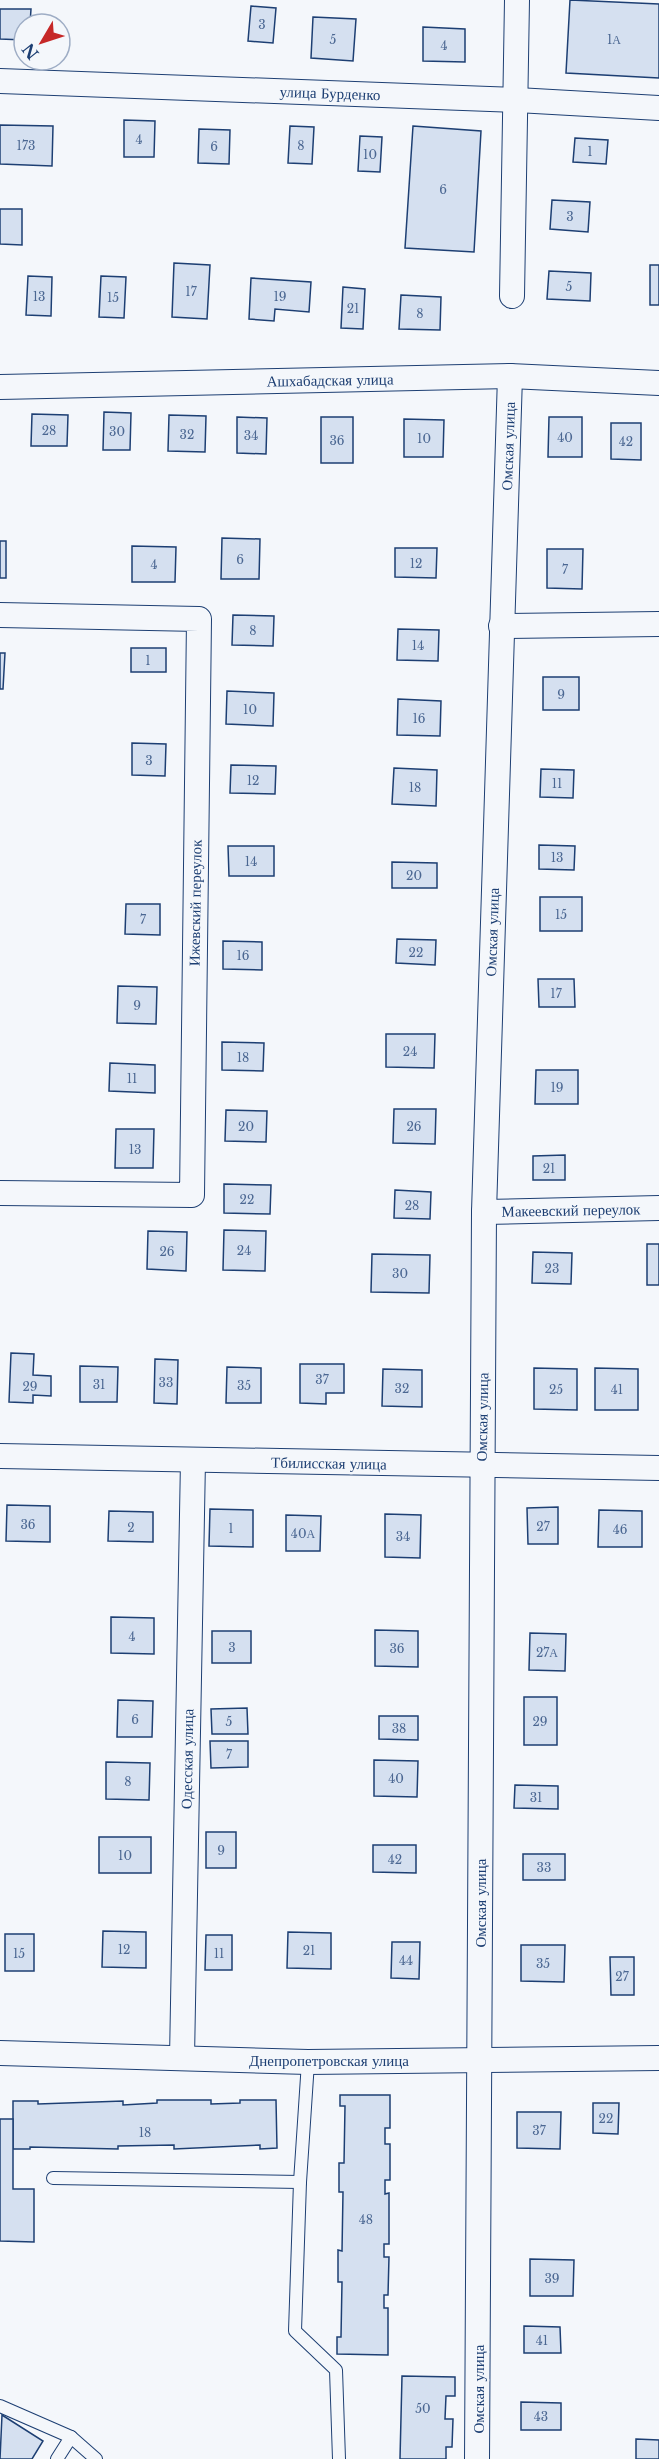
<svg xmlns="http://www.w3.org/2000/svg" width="659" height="2459" font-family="'Libre Baskerville',serif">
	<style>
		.building { fill: #d5e0f0; stroke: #1d3f73; stroke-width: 1.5 }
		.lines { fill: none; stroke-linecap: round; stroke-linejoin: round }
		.lane-casing { stroke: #1d3f73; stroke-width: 14 }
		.street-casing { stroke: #1d3f73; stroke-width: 26 }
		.lane { stroke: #f4f7fb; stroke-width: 12 }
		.street { stroke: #f4f7fb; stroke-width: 24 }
		.labels { text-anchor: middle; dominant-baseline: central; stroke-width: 4.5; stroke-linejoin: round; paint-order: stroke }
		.number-label { font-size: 12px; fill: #4b6792 }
		.street-label { font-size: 15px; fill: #1d3f73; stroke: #f4f7fb }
	</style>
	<rect width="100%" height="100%" fill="#f4f7fb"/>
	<g class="building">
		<path d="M570 0 659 4V78L566 73Z"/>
		<path d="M251 6 276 8 273 43 248 41Z"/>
		<path d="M0 9H31L30 24H24V40L0 39Z"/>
		<path d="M313 17 356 19 353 61 311 58Z"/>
		<path d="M423 27 465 29V62L423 61Z"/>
		<path d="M124 120 155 121 154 157H124Z"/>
		<path d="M0 125 53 126 52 166 0 164Z"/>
		<path d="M290 126 314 127 312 164 288 163Z"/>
		<path d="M413 126 481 131 474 252 405 248Z"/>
		<path d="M199 129 230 130 229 164 198 163Z"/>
		<path d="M360 136 382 137 380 172 358 171Z"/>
		<path d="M575 138 608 140 606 164 573 162Z"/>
		<path d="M552 200 590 202 588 232 550 229Z"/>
		<path d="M0 209H22V245L0 244Z"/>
		<path d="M174 263 210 265 207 319 172 317Z"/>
		<rect x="650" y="265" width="9" height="40"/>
		<path d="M549 271 591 273 590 301 547 299Z"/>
		<path d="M28 276 52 277 51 316 26 315Z"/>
		<path d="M101 276 126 277 124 318 99 317Z"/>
		<path d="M251 278 311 282 309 312 275 309 274 321 249 319Z"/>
		<path d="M343 287 365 289 363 329 341 328Z"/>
		<path d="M401 295 441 297 440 330 399 329Z"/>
		<path d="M104 412 131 413 130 450H103Z"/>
		<path d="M32 414 68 415 67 446H31Z"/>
		<path d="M169 415 206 416 205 452 168 451Z"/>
		<path d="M237 417 267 418 266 454 237 453Z"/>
		<rect x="321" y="417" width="32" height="46"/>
		<path d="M549 417H582V457H548Z"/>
		<path d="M404 419 444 420 443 457H404Z"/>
		<path d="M611 423H641V460L611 459Z"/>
		<path d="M222 538 260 539 259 579H221Z"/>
		<rect x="0" y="541" width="6" height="37"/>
		<path d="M132 546 176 547 175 582H132Z"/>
		<path d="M395 548H437L436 578 395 577Z"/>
		<path d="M547 549H583L582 589 547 588Z"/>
		<path d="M233 615 274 616 273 646 232 645Z"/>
		<path d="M398 629 439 630 438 661 397 660Z"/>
		<rect x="131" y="648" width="35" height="24"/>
		<path d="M0 653H5L3 689H0Z"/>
		<rect x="543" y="677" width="36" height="33"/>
		<path d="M227 691 274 693 273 726 226 724Z"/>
		<path d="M398 699 441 701 440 736 397 735Z"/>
		<path d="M132 743 166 744 165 776 132 775Z"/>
		<path d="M231 765 276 766 275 794 230 793Z"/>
		<path d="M394 768 437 770 436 806 392 804Z"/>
		<path d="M541 769 574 770 573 798 540 797Z"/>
		<path d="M539 845 575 846 574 870 539 869Z"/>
		<path d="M228 846H274V876H229Z"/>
		<path d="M392 862 437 863V888H392Z"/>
		<rect x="540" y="897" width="42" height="34"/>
		<path d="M126 904H160V935L125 934Z"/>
		<path d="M397 939 436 940 435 965 396 963Z"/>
		<path d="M223 941 262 942V970L223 969Z"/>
		<path d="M538 979H574L575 1007H539Z"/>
		<path d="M118 986 157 987 156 1024 117 1023Z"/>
		<path d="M386 1034H435L434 1068 386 1067Z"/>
		<path d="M222 1042 264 1043 263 1071 222 1070Z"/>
		<path d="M110 1063 155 1065V1093L109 1091Z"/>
		<path d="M536 1070H578V1104H535Z"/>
		<path d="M394 1109H436L435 1144 393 1143Z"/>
		<path d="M226 1110 267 1111 266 1142 225 1141Z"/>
		<path d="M116 1129H154L153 1168H115Z"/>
		<path d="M565 1155V1180H533V1156Z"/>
		<path d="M224 1184 271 1185 270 1214 224 1213Z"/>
		<path d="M395 1190 431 1192 430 1219 394 1218Z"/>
		<path d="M224 1230 266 1231 265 1271 223 1270Z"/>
		<path d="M148 1231 187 1232 186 1271 147 1269Z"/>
		<rect x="647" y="1244" width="12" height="41"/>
		<path d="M533 1252 572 1253 571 1284 532 1283Z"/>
		<path d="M372 1254 430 1255 429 1293 371 1292Z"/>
		<path d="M11 1353 34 1354 33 1375 51 1376V1396L33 1395V1403L9 1402Z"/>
		<path d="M155 1359 178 1360 177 1404 154 1403Z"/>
		<path d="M300 1364H344V1393H326V1404L300 1403Z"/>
		<path d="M80 1366 118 1367 117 1402H80Z"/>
		<path d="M227 1367 261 1368V1403H226Z"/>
		<path d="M534 1368 577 1369V1410L534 1409Z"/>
		<path d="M595 1368 638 1369V1410H595Z"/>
		<path d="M383 1369 422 1370V1407L382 1406Z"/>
		<path d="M7 1505 50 1506V1542L6 1541Z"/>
		<path d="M558 1507V1544H528L527 1508Z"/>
		<path d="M210 1509 253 1510V1547L209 1546Z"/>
		<path d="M599 1510 642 1511V1547H598Z"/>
		<path d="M109 1511 153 1512V1542L108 1541Z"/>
		<path d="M385 1514 421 1515 420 1558 385 1557Z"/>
		<path d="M286 1515 321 1516 320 1551H286Z"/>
		<path d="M111 1617 154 1618V1654L111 1653Z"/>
		<path d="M375 1630 418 1631V1667L375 1666Z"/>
		<rect x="212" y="1631" width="39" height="32"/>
		<path d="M530 1633 566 1634 565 1671 529 1670Z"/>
		<rect x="524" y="1697" width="33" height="48"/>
		<path d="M118 1700 153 1701 152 1737H117Z"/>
		<path d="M247 1708 248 1734H212L211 1709Z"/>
		<path d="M379 1716H418V1740L379 1739Z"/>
		<path d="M210 1741H248V1767L211 1768Z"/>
		<path d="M374 1760 418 1761 417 1797 374 1796Z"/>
		<path d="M106 1762 150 1763 149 1800 106 1799Z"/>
		<path d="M515 1785 558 1786V1809L514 1808Z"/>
		<rect x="206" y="1832" width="30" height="36"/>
		<rect x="99" y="1837" width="52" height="36"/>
		<path d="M373 1845H416V1873L373 1872Z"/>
		<rect x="523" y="1854" width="42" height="26"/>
		<path d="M103 1931 146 1932V1968L102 1967Z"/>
		<path d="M288 1932 331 1933V1969L287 1968Z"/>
		<rect x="5" y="1934" width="29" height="37"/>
		<path d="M206 1935H232V1970H205Z"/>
		<path d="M392 1942H420L419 1979 391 1978Z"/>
		<path d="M521 1945H565L564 1982 521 1981Z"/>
		<path d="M610 1957H634V1995H611Z"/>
		<path d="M340 2095H390V2128H385V2144H390V2180H385V2194L389 2193V2244H384V2257H389L388 2295H384V2308H388V2355L337 2354V2337H341L342 2282H338V2250L342 2251 343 2192H339V2163H344L345 2106H340Z"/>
		<path d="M157 2100H211V2104L240 2103V2100H276L277 2148 260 2149V2145L174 2149V2145L118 2146V2149L30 2147V2149H13V2101H38V2104L123 2101V2105L157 2103Z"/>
		<path d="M593 2103H619L618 2134 593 2133Z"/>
		<path d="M517 2112H561L560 2149 517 2148Z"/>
		<path d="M0 2119H13V2189H34V2242L0 2241Z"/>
		<path d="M530 2259 574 2260 573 2296H530Z"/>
		<path d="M524 2326 560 2327 561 2353H524Z"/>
		<path d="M402 2376 455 2377V2396H446L445 2419H453L452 2447H446V2459H400Z"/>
		<path d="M521 2402 561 2403V2430H521Z"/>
		<path d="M2 2415 43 2441 32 2459H0Z"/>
		<path d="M636 2439 659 2440V2459H636Z"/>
	</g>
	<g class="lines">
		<defs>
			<g id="lane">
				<path d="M308 2062 300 2182 295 2331 336 2370 339 2459"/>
				<path d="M53 2178 300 2182"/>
				<path d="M0 2406 71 2437 96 2459"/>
				<path d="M57 2459 71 2437"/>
			</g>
			<g id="street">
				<path d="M0 81 517 100 659 108"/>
				<path d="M512 296 517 0"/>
				<path d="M0 387 510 376 659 383"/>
				<path d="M0 615 199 619 192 1195 0 1193"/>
				<path d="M501 626 659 624"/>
				<path d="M484 1212 659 1208"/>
				<path d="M0 1456 659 1468"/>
				<path d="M0 2053 308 2062 659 2058"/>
				<path d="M182 2058 193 1460"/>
				<path d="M477 2459 484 1212 510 376"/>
			</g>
		</defs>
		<use href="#lane" class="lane-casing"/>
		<use href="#street" class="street-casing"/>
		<use href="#lane" class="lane"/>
		<use href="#street" class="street"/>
	</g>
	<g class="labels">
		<g class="number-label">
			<text x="262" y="24">3</text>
			<text x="333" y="39">5</text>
			<text x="614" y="39">1А</text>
			<text x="444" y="45">4</text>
			<text x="139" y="139">4</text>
			<text x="26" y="145">173</text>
			<text x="301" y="145">8</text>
			<text x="214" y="146">6</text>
			<text x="590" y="151">1</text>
			<text x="370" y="154">10</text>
			<text x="443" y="189">6</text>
			<text x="570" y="216">3</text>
			<text x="569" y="286">5</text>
			<text x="191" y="291">17</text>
			<text x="39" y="296">13</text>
			<text x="280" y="296">19</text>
			<text x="113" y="297">15</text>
			<text x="353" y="308">21</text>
			<text x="420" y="313">8</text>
			<text x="49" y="430">28</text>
			<text x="117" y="431">30</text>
			<text x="187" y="434">32</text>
			<text x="251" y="435">34</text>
			<text x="565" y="437">40</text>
			<text x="424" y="438">10</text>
			<text x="337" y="440">36</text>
			<text x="626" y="441">42</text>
			<text x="240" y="559">6</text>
			<text x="416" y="563">12</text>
			<text x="154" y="564">4</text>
			<text x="565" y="569">7</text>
			<text x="253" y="630">8</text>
			<text x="418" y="645">14</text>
			<text x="148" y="660">1</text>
			<text x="561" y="694">9</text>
			<text x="250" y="709">10</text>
			<text x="419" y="718">16</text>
			<text x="149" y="760">3</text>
			<text x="253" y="780">12</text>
			<text x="557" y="783">11</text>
			<text x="415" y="787">18</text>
			<text x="557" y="857">13</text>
			<text x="251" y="861">14</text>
			<text x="414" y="875">20</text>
			<text x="561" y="914">15</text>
			<text x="143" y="919">7</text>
			<text x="416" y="952">22</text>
			<text x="243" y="955">16</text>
			<text x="556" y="993">17</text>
			<text x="137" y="1005">9</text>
			<text x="410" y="1051">24</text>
			<text x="243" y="1057">18</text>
			<text x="132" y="1078">11</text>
			<text x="557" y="1087">19</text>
			<text x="246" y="1126">20</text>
			<text x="414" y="1126">26</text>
			<text x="135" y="1149">13</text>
			<text x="549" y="1168">21</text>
			<text x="247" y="1199">22</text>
			<text x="412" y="1205">28</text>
			<text x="244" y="1250">24</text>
			<text x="167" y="1251">26</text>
			<text x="552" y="1268">23</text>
			<text x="400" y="1273">30</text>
			<text x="322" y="1379">37</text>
			<text x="166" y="1382">33</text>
			<text x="99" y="1384">31</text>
			<text x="244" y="1385">35</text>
			<text x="30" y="1386">29</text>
			<text x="402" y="1388">32</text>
			<text x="556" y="1389">25</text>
			<text x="617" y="1389">41</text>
			<text x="28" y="1524">36</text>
			<text x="543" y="1526">27</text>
			<text x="131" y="1527">2</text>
			<text x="231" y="1528">1</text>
			<text x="620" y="1529">46</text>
			<text x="303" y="1533">40А</text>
			<text x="403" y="1536">34</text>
			<text x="132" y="1636">4</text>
			<text x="232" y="1647">3</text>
			<text x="397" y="1648">36</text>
			<text x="547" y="1652">27А</text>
			<text x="135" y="1719">6</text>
			<text x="229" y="1721">5</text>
			<text x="540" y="1721">29</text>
			<text x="399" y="1728">38</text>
			<text x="229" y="1754">7</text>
			<text x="396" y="1778">40</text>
			<text x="128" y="1781">8</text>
			<text x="536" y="1797">31</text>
			<text x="221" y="1850">9</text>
			<text x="125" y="1855">10</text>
			<text x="395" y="1859">42</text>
			<text x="544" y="1867">33</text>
			<text x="124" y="1949">12</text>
			<text x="309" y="1950">21</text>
			<text x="19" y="1953">15</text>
			<text x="219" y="1953">11</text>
			<text x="406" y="1960">44</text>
			<text x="543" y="1963">35</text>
			<text x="622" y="1976">27</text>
			<text x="606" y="2118">22</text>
			<text x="539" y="2130">37</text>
			<text x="145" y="2132">18</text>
			<text x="366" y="2219">48</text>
			<text x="552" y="2278">39</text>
			<text x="542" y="2340">41</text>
			<text x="423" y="2408">50</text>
			<text x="541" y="2416">43</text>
		</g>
		<g class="street-label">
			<text transform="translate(330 93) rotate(2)">улица Бурденко</text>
			<text transform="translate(330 380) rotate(-1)">Ашхабадская улица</text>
			<text transform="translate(508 446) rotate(-88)">Омская улица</text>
			<text transform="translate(195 903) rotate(-89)">Ижевский переулок</text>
			<text transform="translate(492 932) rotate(-88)">Омская улица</text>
			<text transform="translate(571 1210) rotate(-1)">Макеевский переулок</text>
			<text transform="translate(482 1417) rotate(-89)">Омская улица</text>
			<text transform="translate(329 1463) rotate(1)">Тбилисская улица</text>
			<text transform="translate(187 1759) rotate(-89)">Одесская улица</text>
			<text transform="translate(480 1903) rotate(-90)">Омская улица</text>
			<text x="329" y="2060">Днепропетровская улица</text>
			<text transform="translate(478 2389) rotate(-90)">Омская улица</text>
		</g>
	</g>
	<g transform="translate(42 42) rotate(231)"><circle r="28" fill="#f4f7fb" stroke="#9eadc5" stroke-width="1.5"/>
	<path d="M0-4.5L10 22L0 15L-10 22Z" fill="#c62828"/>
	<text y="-9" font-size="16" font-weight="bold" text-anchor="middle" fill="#1d3f73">N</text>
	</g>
</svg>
